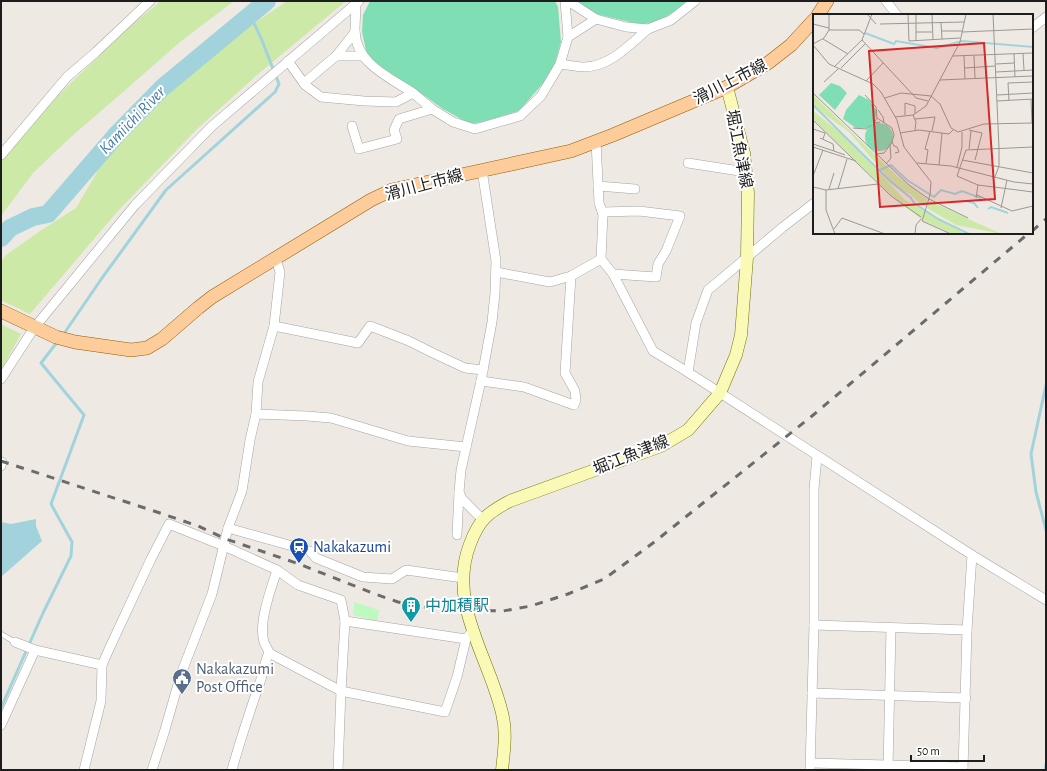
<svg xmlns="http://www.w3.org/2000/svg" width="1047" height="771" font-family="'Alegreya Sans','Noto Sans JP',sans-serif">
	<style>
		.grass { fill: #cce9a8 }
		.park { fill: #bef9c0 }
		.pitch { fill: #80deb4 }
		.water { fill: #a2d3dc }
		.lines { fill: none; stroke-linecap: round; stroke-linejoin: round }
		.stream { stroke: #a2d3dc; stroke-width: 3 }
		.river { stroke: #a2d3dc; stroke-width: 18 }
		.lane-casing { stroke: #a4a4a4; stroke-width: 5.5 }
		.street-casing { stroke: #a4a4a4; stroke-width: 10 }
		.secondary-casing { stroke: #6e7404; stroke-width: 13 }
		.primary-casing { stroke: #965b00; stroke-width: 14 }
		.lane { stroke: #fff; stroke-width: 4.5 }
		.street { stroke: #fff; stroke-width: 9 }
		.secondary { stroke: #faf9b5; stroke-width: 12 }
		.primary { stroke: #fccc9a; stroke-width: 13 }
		.rail { stroke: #6b6b6b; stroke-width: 3; stroke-dasharray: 8 8; stroke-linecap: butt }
		.labels { text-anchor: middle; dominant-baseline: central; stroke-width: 4; stroke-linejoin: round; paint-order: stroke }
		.street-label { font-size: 16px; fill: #1d1d1d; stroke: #fff }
		.transit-label { font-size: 16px; fill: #164399; stroke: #fff; text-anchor: start }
		.culture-label { font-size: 16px; fill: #0d838f; stroke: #fff; text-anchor: start }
		.service-label { font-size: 16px; fill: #4e5e75; stroke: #fff; text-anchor: start }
		.water-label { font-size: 17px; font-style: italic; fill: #467ba5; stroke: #fff }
		.inset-river { fill: none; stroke: #a2d3dc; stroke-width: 2 }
		.inset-road { fill: none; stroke: #9a9894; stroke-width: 1 }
		.view { fill: #d62828; fill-opacity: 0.15; stroke: #d62828; stroke-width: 2 }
		.inset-edge { fill: none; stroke: #1d1d1d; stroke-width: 2 }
	</style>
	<rect width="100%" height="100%" fill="#eeeae3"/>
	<g class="grass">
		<path d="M161 1H234L180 42 123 92 72 136 33 173 1 216V161L54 99 133 24Z"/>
		<path d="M287 1H346L257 75 197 129 117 212 30 314 1 300V262L6 255 40 231 76 208 96 174 122 120 202 63 237 35Z"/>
		<path d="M1 324 21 334 1 370Z"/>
	</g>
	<path class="park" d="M354 602 379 610 377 621 353 615Z"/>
	<g class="pitch">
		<path d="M371 1H555L558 7 561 42 552 73 519 111 482 122 470 124 443 109 415 89 378 66 367 55 362 32 363 15 369 3Z"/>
		<path d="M575 1H687L676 10 657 23 638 24 596 14Z"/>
	</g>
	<path class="water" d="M36 519V526L42 541 1 577V522L11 524Z"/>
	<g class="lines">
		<g class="stream">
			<path d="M63 335 102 278 166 190 275 92 279 84 261 38 250 15"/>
			<path d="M1046 385 1031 454 1036 492 1046 530"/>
			<path d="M1 708 43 613 71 556 72 542 51 504 84 415 41 363 58 341"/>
			<path d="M1045 770 1046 764"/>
		</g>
		<path class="river" d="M1 238 10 228 33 217 48 214 118 133 162 88 267 1"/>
		<defs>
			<path id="lane" d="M1 634 15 642"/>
			<g id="street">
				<path d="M568 1 596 19 568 37"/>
				<path d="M886 1 897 15"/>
				<path d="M596 19 626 27 648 29 671 20 695 1"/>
				<path d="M1032 28 1046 17"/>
				<path d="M355 32 336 56H363"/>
				<path d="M288 61 305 85 321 97 364 101 396 102 413 93C389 77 356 64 355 31 355 22 356 12 356 3"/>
				<path d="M560 64C568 65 577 67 585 67 611 66 629 45 648 29"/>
				<path d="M304 83 336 56"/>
				<path d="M432 109 453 122 475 129 520 116 541 96 560 64 568 37 565 1"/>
				<path d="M352 126 359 149 397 139 394 130 399 119 432 109 413 93"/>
				<path d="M596 141 599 203 603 214 601 259 613 274 653 351 686 371 972 555 1046 600"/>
				<path d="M1 155 67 77 96 52 150 1"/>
				<path d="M688 163 746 172"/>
				<path d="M482 170 496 261 495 293 492 322 482 376 461 470 459 492 462 499 483 520"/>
				<path d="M598 186 635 189"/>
				<path d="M602 212 639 211 680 216 666 251 658 264 656 277 613 274"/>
				<path d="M496 272 550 282 571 276 601 259"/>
				<path d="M274 326 358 343 370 326 409 341 435 354 465 368 483 370"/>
				<path d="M688 372 696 323 708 290 783 227 814 203"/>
				<path d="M1 379 34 328 135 205 212 126 359 1"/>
				<path d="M481 381 524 387 574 405 576 400 575 391 565 373 571 276"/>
				<path d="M256 414 307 416 331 418 408 441 466 447"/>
				<path d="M1 466 2 462"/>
				<path d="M228 528 310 551 316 558 363 577 392 579 406 570 463 578"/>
				<path d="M457 535 459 492"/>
				<path d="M345 621 466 639"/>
				<path d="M814 625 967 630"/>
				<path d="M15 642 35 650 102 665"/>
				<path d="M269 653 341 691 445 712 457 677 466 639 473 630"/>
				<path d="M812 693 966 698"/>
				<path d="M1 725 35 650"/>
				<path d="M811 763 963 767"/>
				<path d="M84 770 101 701 102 665 110 647 151 559 169 524 224 546 277 570 298 585 341 600 345 621 341 691 338 770"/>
				<path d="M152 770 164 733 181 674 212 594 228 528 242 491 250 440 256 414 258 382 274 326 280 272 276 259"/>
				<path d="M232 770C240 740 250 711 260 682 264 672 264 662 269 653 268 648 265 646 264 642 258 623 271 589 277 570"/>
				<path d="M810 770 814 625V489L817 456"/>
				<path d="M888 770 891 628"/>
				<path d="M963 770 967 630 972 555"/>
			</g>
			<path id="secondary" d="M502 770C504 751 507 732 502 713 489 657 447 603 470 544 479 520 487 513 510 501L661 446 688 430 720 393 736 355 741 335 747 258 748 193 744 153 727 87"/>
			<g id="primary">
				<path d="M818 15 827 1"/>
				<path d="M1 311 56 337 75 342 131 350 147 348 162 339 198 308 212 297 371 200 392 190 571 151 613 135 727 87 768 63 791 45 814 20"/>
			</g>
		</defs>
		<use href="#lane" class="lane-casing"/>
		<use href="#street" class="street-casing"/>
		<use href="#secondary" class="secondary-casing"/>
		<use href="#primary" class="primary-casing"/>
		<use href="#lane" class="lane"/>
		<use href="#street" class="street"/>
		<use href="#secondary" class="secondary"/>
		<use href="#primary" class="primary"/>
		<g class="rail">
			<path d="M1032 231 1046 219"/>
			<path d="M1 461 160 513 198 526 226 539 299 564 375 594 398 602 423 607 450 610 503 611 531 606 568 594 604 579 653 543 812 416 1029 233"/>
		</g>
	</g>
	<defs>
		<symbol id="station-pin" viewBox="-11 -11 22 30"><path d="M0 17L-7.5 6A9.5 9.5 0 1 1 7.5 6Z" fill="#1a4fb4" stroke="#fff"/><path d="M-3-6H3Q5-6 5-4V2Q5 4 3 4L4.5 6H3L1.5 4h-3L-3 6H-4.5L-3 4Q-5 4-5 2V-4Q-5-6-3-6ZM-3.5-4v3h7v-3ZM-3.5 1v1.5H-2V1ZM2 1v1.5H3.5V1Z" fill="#fff"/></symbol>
		<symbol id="building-pin" viewBox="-11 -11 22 30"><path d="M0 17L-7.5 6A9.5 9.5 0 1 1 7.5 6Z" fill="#0f9aa8" stroke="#fff"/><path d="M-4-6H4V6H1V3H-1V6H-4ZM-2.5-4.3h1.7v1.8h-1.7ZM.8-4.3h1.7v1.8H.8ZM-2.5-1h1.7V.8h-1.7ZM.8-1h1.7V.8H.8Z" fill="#fff"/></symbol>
		<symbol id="civic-pin" viewBox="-11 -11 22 30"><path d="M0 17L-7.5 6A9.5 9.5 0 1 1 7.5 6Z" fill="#5c6f8a" stroke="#fff"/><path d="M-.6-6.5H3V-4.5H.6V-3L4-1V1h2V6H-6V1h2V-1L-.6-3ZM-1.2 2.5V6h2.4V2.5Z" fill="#fff"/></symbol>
	</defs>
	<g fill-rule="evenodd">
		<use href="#station-pin" x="288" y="536" width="22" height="30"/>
		<use href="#building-pin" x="400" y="595" width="22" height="30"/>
		<use href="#civic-pin" x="171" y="667" width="22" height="30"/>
	</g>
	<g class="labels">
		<g class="street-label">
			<text transform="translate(730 82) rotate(-27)">滑川上市線</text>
			<text transform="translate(739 149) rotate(79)">堀江魚津線</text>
			<text transform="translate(424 185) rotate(-15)">滑川上市線</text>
			<text transform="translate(631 455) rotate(-22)">堀江魚津線</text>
		</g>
		<g class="transit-label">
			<text x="313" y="547">Nakakazumi</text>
		</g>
		<g class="culture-label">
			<text x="425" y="606">中加積駅</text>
		</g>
		<g class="service-label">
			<text x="196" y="669">Nakakazumi<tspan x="196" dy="18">Post Office</tspan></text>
		</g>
		<g class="water-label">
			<text transform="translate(132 120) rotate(-46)">Kamiichi River</text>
		</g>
	</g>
	<g transform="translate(813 14)">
		<rect width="220" height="220" fill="#eeeae3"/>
		<path d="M0 81 84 162 114 185 111 193 97 180 84 174 36 118 0 92ZM0 97 34 124 92 186 152 220H140L111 207 81 184 0 105ZM117 187 164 209 189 220 143 211 114 194Z" fill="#cce9a8"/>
		<path d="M18 69 27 72 34 79 22 96 6 81ZM46 81 56 86 64 98 61 108 54 114H43L30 105 33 96ZM52 123a14 14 0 1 1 28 0a14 14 0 1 1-28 0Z" fill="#80deb4"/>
		<path class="inset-river" d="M52 19 81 30 83 27 124 34 149 27 220 33M0 91 78 168 98 184 101 189 125 205 156 220M67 156 78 151 94 166 121 183 128 176 142 180 149 177 168 184M153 187 161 189 165 194M175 195 178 193 195 199"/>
		<path class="inset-road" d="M54 0 63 10M95 0 96 27 147 24M103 0V27M119 0 120 26M180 0 186 134V152L182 163M128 9 129 25M0 10 16 14M67 10 151 8M16 16H46L51 20M128 17H149M103 18H119M149 18 220 15M10 25 35 40M49 26 103 84 115 87M0 30 11 24 16 16V0M0 31 16 50 60 70 68 78 84 106 91 133 118 168 117 181 109 207 138 220M210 39 211 56M201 40 202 63M172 41 173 64M140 42 220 39M151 42 152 65M161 42 162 64M183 50 201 49M22 52 49 26 59 0M28 54 52 30M152 54 182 52M183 58 220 56M127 66 220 62M53 67 70 49M11 68 25 55M0 79 96 171 116 185 155 204M52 81 63 93 64 104M184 81 220 79M72 84 88 79 118 82 127 90 138 114 145 118 171 110 220 109M218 85 219 109M184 87 220 85M196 87 195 69 220 68M65 96 70 103 71 109M92 101V89L102 92V99M100 101 103 108 102 116M82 103 100 101 113 92 147 28 153 0M102 105 122 103 119 117M0 106 78 182 108 203M67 108 61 109 64 104 79 114 81 121 79 128M40 114 53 115 61 109M0 115 12 119 10 125M156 116 169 119 162 146M87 119 106 116 136 120 140 116M7 124 20 130 21 137 32 141M0 130 21 137M77 131 79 128 81 132 84 133 86 138 82 139M0 133 43 147M220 133 153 136 144 162 165 171 220 178M156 135 158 117M64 140 71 139 77 131 78 144 73 150M149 146 220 159M104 149 138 152 201 168 220 170M113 149 115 136 112 135 117 117M126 151 129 119M144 153 149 133V118M0 162 10 136M0 173 13 176 65 170M16 175 21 159M25 175 34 145M13 176V196L22 220M164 181 199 197 220 192M163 184 165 171M188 194 194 166M21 215 29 204 72 220M102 220 103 211 108 205"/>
		<path class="view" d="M171 29 182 185 67 193 56 37Z"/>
		<rect width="220" height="220" class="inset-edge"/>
	</g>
	<rect width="1047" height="771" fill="none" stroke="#1d1d1d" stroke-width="4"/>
	<path d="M911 755v6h73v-6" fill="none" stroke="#1d1d1d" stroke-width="2"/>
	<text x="917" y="755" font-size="12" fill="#1d1d1d" stroke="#ffffff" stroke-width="3" paint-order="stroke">50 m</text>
</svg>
